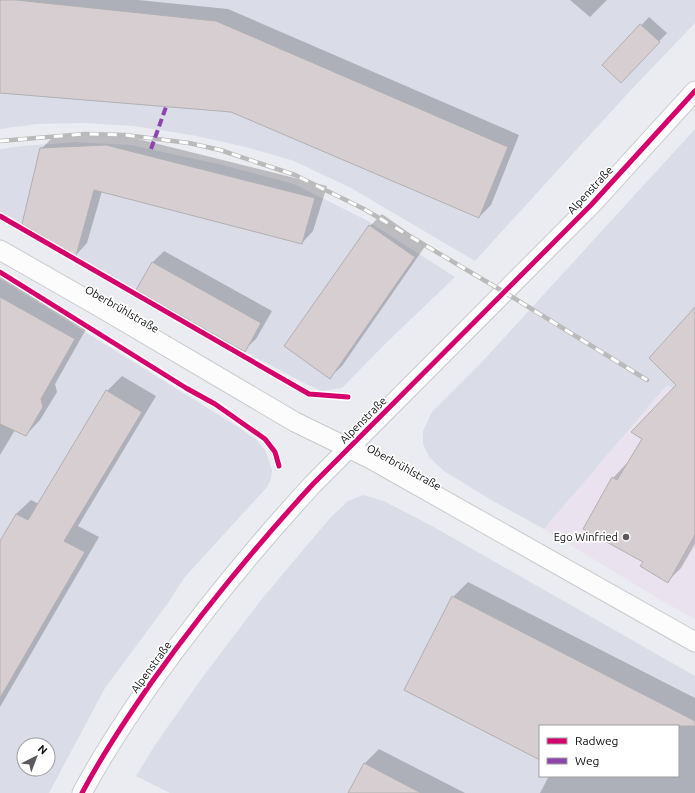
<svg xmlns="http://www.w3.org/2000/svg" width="695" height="793" font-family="Ubuntu,sans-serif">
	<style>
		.commercial { fill: #eae3ef }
		.built { fill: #dadce8; fill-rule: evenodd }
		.shadow { fill: #0003 }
		.building { fill: #d6ced0; stroke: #b1b0b2 }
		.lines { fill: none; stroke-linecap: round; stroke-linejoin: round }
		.minor-casing { stroke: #c8c9cd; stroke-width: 21 }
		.minor { stroke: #fcfcfd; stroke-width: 19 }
		.rail-casing { stroke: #bababb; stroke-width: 4.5 }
		.rail { stroke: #fff; stroke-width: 3; stroke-dasharray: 9; stroke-linecap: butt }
		.quiet { stroke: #8e44ad; stroke-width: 4; stroke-dasharray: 8 4; stroke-linecap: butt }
		.cycleway-casing { stroke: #fff; stroke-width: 8 }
		.cycleway { stroke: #d6006c; stroke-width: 5 }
		.poi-dot { fill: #5b5b5f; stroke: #fff; stroke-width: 1.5 }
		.labels { text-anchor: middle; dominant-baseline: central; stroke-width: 3.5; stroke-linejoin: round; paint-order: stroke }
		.street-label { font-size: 11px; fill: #0d0d10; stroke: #fff }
		.poi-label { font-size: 11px; fill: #0d0d10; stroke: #fff; text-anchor: end }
	</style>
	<rect width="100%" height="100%" fill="#ebecf1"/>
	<path class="commercial" d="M667 385 695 401V619L662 601 544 529Z"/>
	<g class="built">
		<path d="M0 0H695V23L629 92 475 261 351 188 294 161 246 147 191 135 134 126 83 123 37 124 0 129Z"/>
		<path d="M695 129V401L667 385 544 529 493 501 444 471 429 457 423 444V431L432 412 481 363Z"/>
		<path d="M77 142 130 145 219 164 294 184 366 220 455 277 385 344 342 388 322 391 306 384 245 352 76 256 0 211V149L22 146Z"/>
		<path d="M0 279 238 427 258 441 266 452 272 470 271 479 267 487 184 578 168 603 105 688 49 793H0ZM24 745H48V769H24Z"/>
		<path d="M363 495 384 501 432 526 695 676V793H170L136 776 155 745 202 678 261 600 330 518 348 501ZM540 726H678V776H540Z"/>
	</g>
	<g class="shadow">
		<path d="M0 0H138L228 9 519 135 491 205 479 217 231 111 0 92Z"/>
		<path d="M570 0H607L590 17Z"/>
		<path d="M649 17 667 33 629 73 604 65Z"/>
		<path d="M118 134 327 186 313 231 302 243 102 191 87 243 76 255 41 149 53 137Z"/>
		<path d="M382 214 426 245 342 366 330 377 370 226Z"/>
		<path d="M164 251 272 311 256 339 244 350 153 262Z"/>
		<path d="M0 274 89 324 55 384 57 392 40 420 26 435 15 430 0 455Z"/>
		<path d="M695 309V544L681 568 668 581 644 562 613 478 626 464 627 465 677 385Z"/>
		<path d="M122 376 156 396 78 526 99 537 0 707V543L16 514 31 500 39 504 107 391Z"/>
		<path d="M468 582 695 698V793H540L549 776H678V726H540V759L453 597Z"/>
		<path d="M379 749 465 793H349L364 764Z"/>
	</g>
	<g class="building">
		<path d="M0 0H16L216 21 508 147 479 218 231 112 0 93Z"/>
		<path d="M640 24 660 42 621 83 602 65Z"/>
		<path d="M106 145 315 198 302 244 94 190 76 256 22 224 40 148Z"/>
		<path d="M369 225 415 257 330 379 284 346Z"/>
		<path d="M152 262 261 323 245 352 136 290Z"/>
		<path d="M0 297 75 339 41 399 43 407 26 436 0 424Z"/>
		<path d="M695 307V535L668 583 640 566 643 562 583 529 612 477 617 480 642 439 631 432 676 385 649 358Z"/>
		<path d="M106 390 142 412 64 541 85 552 0 698V541L16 514 28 520Z"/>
		<path d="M452 596 695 721V726H540V760L404 690Z"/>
		<path d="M364 763 421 793H348Z"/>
	</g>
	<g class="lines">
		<defs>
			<g id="minor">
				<path d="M0 250 98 306 295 422 371 459 695 642"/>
				<path d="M82 793C102 755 126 719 151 683 201 613 255 547 313 484L591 205 695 91"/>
			</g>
		</defs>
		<use href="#minor" class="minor-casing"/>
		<use href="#minor" class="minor"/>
		<defs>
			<path id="rail" d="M0 141 85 134 125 135 189 143 220 150 295 175 364 209 504 292 647 380"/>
		</defs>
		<use href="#rail" class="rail-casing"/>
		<use href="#rail" class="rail"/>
		<path class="quiet" d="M151 149 166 107"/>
		<defs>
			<g id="cycleway">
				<path d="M0 216 309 394 348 397"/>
				<path d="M0 272 186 388 215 404 265 439 275 452 279 466"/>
				<path d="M82 793C102 755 126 719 151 683 201 613 255 547 313 484L591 205 695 91"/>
			</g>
		</defs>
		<use href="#cycleway" class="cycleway-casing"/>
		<use href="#cycleway" class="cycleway"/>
	</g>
	<circle class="poi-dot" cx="626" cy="537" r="4"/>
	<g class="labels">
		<g class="street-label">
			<text transform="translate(590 190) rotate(-47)">Alpenstraße</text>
			<text transform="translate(122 309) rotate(30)">Oberbrühlstraße</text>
			<text transform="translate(363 420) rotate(-45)">Alpenstraße</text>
			<text transform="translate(404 467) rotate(29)">Oberbrühlstraße</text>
			<text transform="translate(151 667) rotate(-54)">Alpenstraße</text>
		</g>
		<g class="poi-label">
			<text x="618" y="537">Ego Winfried</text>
		</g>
	</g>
	<rect x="539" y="725" width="140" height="52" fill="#ffffff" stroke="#9e9e9f"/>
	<rect x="547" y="738" width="20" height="6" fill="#d6006c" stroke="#9e9e9f"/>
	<text x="575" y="745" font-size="12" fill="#0d0d10">Radweg</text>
	<rect x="547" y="758" width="20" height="6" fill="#8e44ad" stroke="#9e9e9f"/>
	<text x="575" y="765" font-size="12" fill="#0d0d10">Weg</text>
	<g transform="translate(36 757) rotate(42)"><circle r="19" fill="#ffffff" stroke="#9e9e9f"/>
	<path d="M0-3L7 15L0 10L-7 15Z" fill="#5b5b5f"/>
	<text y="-6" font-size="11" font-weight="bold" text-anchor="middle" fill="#0d0d10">N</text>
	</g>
</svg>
